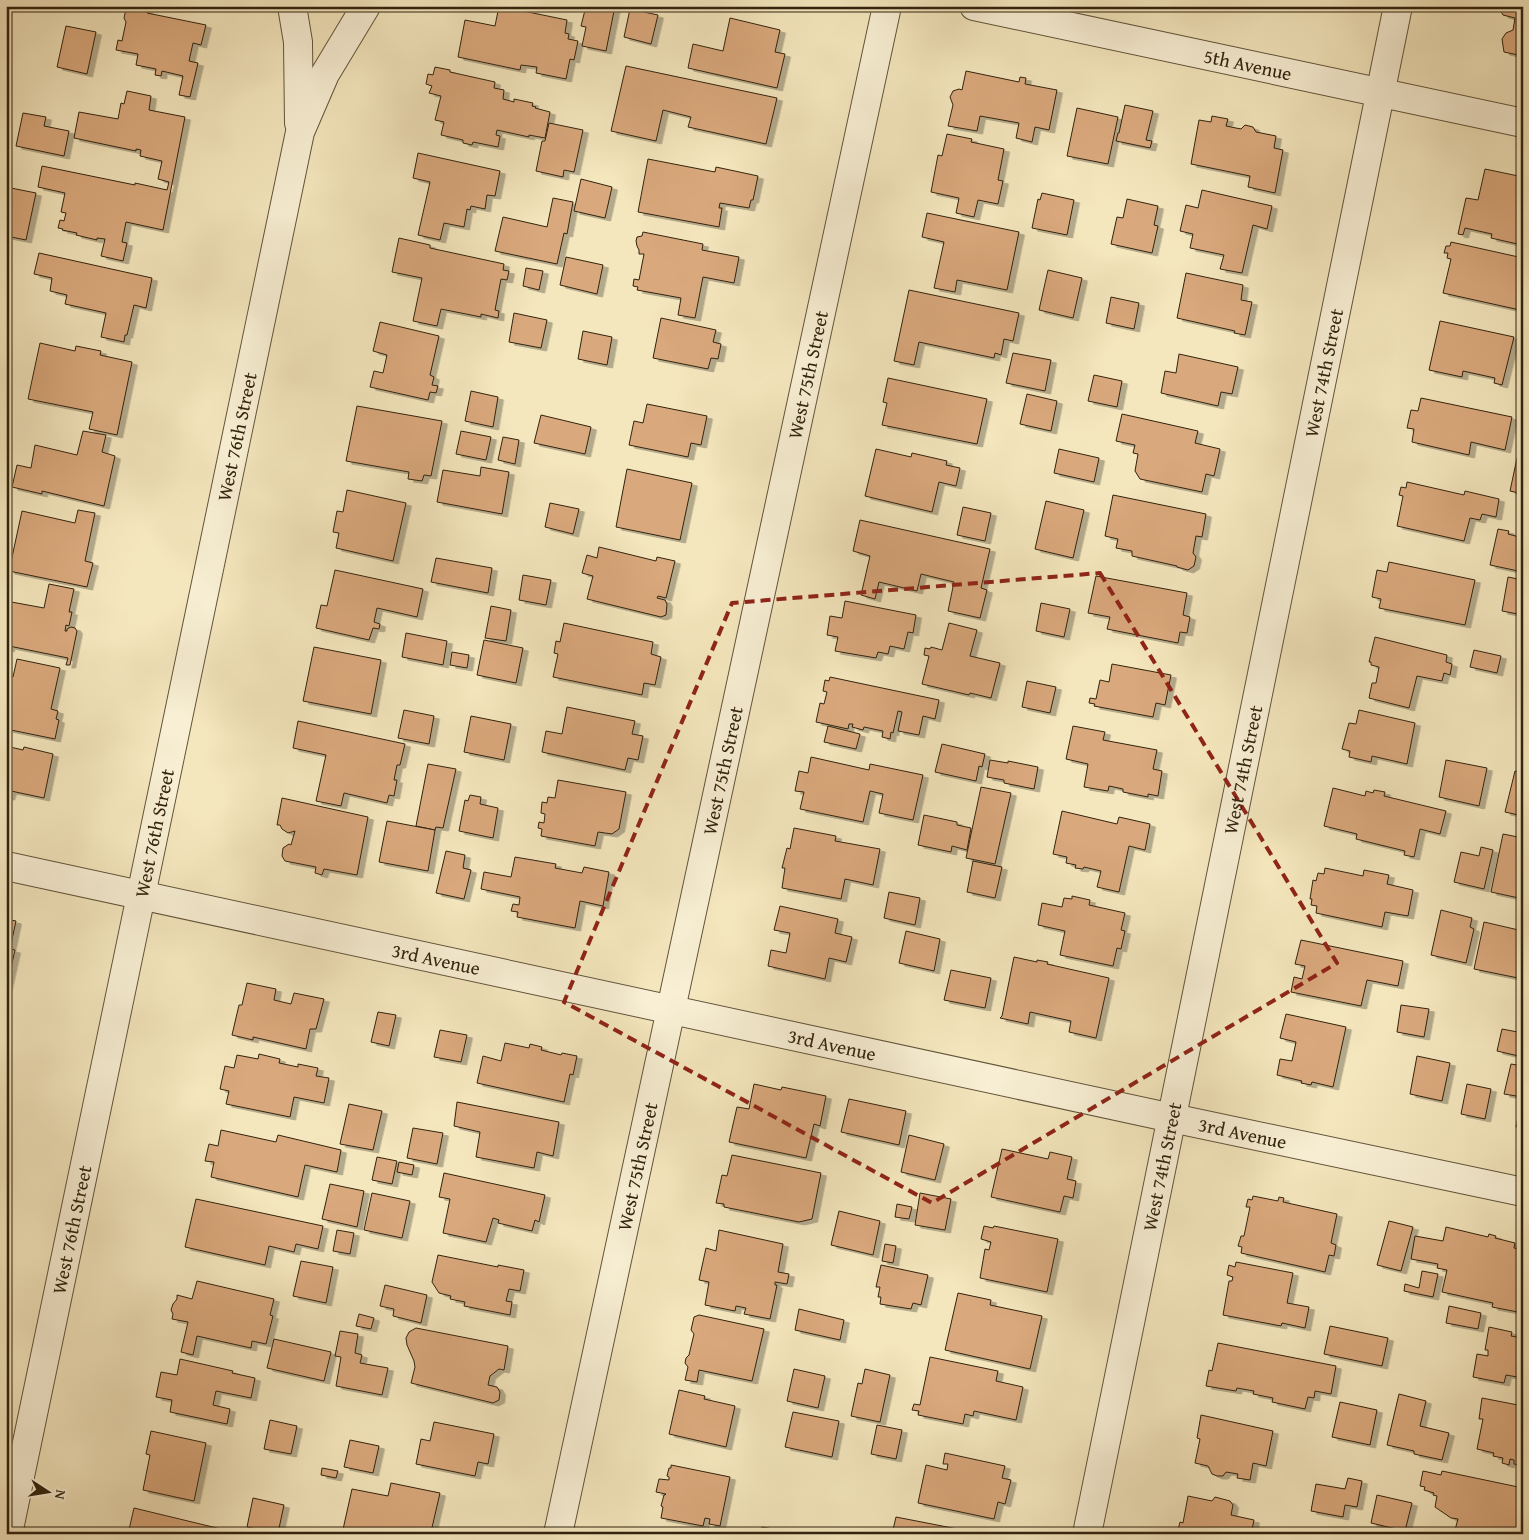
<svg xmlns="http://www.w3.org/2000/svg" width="1529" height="1540" font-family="'Gentium Book Plus',serif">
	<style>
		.building { fill: #d9a87c; stroke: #31230f; filter: url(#shadow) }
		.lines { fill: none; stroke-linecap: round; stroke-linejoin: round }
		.minor-casing { stroke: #62543a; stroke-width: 30 }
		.minor { stroke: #f8efd4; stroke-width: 28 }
		.marked { fill: none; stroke: #8f2418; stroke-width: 4; stroke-dasharray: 10 6; stroke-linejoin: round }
		.labels { text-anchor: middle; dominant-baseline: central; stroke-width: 4.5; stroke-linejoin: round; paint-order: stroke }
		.street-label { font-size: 19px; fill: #31230f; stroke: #f8efd4 }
	</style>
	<defs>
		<filter id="shadow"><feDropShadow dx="5.5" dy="3" stdDeviation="0" flood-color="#0004"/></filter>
	</defs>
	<rect width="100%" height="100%" fill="#f4e6bd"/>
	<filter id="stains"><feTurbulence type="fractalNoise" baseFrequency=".004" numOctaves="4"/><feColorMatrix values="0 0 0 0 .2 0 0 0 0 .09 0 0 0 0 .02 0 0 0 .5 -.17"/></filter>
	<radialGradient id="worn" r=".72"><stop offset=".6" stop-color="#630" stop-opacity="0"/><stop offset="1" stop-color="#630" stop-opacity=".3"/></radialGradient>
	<g class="building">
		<path d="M130 6 148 11 147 13 206 25 201 45 193 43 189 61 198 63 190 97 179 95 183 76 162 71 161 76 155 75 156 69 136 65 138 54 116 50 118 40 122 41 126 22 124 18 126 9Z"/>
		<path d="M499 6 567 20 565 33 569 34 568 39 578 41 574 60 570 59 566 79 536 73 537 67 521 65 520 70 458 57 465 20 495 26Z"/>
		<path d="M586 6H615L606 51 582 46 586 27 581 26Z"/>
		<path d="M1500 6H1523V56L1504 52 1502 39 1506 33 1513 30 1515 18 1503 15 1500 10Z"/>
		<path d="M630 9 658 15 651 44 624 37Z"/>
		<path d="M730 18 780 30 775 52 785 54 777 88 688 68 693 44 723 51Z"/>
		<path d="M66 26 96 32 87 74 57 67Z"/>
		<path d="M626 66 777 98 766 144 688 127 691 117 663 110 656 141 611 131Z"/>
		<path d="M435 67 450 70V72L495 82 494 88 504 90 503 99 514 102V99L533 103 532 106 536 107 535 108 550 112 545 138 529 135V137L497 130 496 135 500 136 498 147 473 142 472 145 463 143V140L441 135 444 122 435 120 441 96 429 93 432 86 426 84 428 74 433 75Z"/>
		<path d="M966 71 1019 82 1020 77 1026 78 1025 84 1057 90 1049 130 1035 127 1032 142 1016 138 1019 123 980 116 977 131 948 126 953 105 950 97 953 91 959 89 962 90Z"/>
		<path d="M127 91 151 96 149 110 185 117 163 230 126 222 122 242 127 243 123 261 101 256 105 239 97 238V240L76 235 77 233 62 230 63 229 58 228 60 220 64 221 66 213 61 212 65 193 38 187 42 166 135 185V183L167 190 169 182 158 179 162 161 140 156 141 150 136 149V151L74 138 79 112 118 119 121 103 124 104Z"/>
		<path d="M1125 105 1153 111 1146 140 1152 141 1150 148 1116 141 1118 133H1119Z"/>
		<path d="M1077 108 1118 117 1108 164 1067 156Z"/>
		<path d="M23 113 46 117 44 126 69 131 64 156 16 146Z"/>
		<path d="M1212 116 1228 119 1226 126 1241 129 1245 125 1253 127 1256 132 1276 136 1274 148 1283 150 1275 193 1248 187 1250 176 1191 164 1199 120 1211 122Z"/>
		<path d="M549 123 583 130 574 172 564 170 563 177 536 171 542 141H545Z"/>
		<path d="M947 134 972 139 971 142 1004 149 998 180 1003 181 998 204 978 200 974 217 956 213 959 198 931 192 938 155 942 156Z"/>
		<path d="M418 153 500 171 495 196 487 195 485 209 471 206 470 210 467 209 464 227 444 223 440 240 418 235 430 182 413 178Z"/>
		<path d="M648 159 715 172 716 167 758 176 753 200H751L749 208 720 203 719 208H722L719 227 638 212Z"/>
		<path d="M1485 169 1523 177V219L1521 218 1519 226 1523 227 1522 245 1491 238 1492 234 1465 228 1463 235 1458 234 1466 198 1478 200Z"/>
		<path d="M581 179 612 187 605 218 574 211Z"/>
		<path d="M6 187 36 193 26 240 6 236Z"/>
		<path d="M1202 190 1272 206 1267 229 1253 225 1242 273 1220 269 1224 255 1190 248 1193 234 1180 231 1186 205 1198 208Z"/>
		<path d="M1042 193 1074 200 1067 235 1032 228 1038 199 1040 200Z"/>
		<path d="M553 198 573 202 567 234 564 233 557 264 495 251 503 217 547 227Z"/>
		<path d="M1127 199 1158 206 1154 225 1158 226 1152 253 1111 244 1117 217 1123 218Z"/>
		<path d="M927 213 1019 232 1007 290 957 280 955 292 934 288 944 242 922 237Z"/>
		<path d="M643 232 703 244 702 250 739 257 734 283 703 277 695 318 678 315 681 298 637 290 638 287 633 286 634 279 639 280 644 254H639V250L637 246 636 241 637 237 642 236Z"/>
		<path d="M399 238 430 245V248L504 264 503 270 509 271 507 280 501 279 495 310 499 311 498 318 481 314V317L441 309 437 326 413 321 422 278 392 272Z"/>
		<path d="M1451 242 1523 258V307L1520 306V310L1443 293 1451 259 1447 258 1448 253H1444L1446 246H1450Z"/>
		<path d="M39 253 152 278 146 308 134 305 127 335H125L124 342 101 337 106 313 65 304 67 295 50 291 52 278 34 274Z"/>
		<path d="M566 257 603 265 597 294 560 285Z"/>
		<path d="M526 268 543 271 539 290 523 286Z"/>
		<path d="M1048 270 1082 278 1073 318 1039 310Z"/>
		<path d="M1186 273 1243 285 1241 300 1252 302 1245 335 1234 333 1235 331 1177 318Z"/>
		<path d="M909 290 1019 313 1013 341 1004 339 1001 355 995 353 994 358 919 342 914 365 894 361Z"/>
		<path d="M1111 297 1139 303 1134 329 1106 323Z"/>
		<path d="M514 313 547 320 541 348 509 342Z"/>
		<path d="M661 318 716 330 713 342 721 344 718 359 711 358 708 369 653 358Z"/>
		<path d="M1440 321 1514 337 1502 385 1494 383 1495 378 1463 371 1462 377 1429 370Z"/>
		<path d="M380 322 439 336 430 375 434 377 432 385 438 386 436 393 430 392 428 400 370 387 374 371 383 373 387 355 373 351Z"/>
		<path d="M583 331 612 337 607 365 578 359Z"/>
		<path d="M40 343 75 351 76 346 101 351 100 355 132 362 117 435 89 429 93 412 28 399Z"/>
		<path d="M1013 353 1051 360 1045 391 1006 383Z"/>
		<path d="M1179 354 1238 367 1232 394 1221 392 1218 406 1161 393 1165 371 1176 373Z"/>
		<path d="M1094 375 1122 381 1117 407 1088 401Z"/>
		<path d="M888 378 987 399 977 444 882 425 887 403 883 402Z"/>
		<path d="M471 391 498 397 493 427 465 421Z"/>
		<path d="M1027 394 1057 401 1051 431 1020 424Z"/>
		<path d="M1421 398 1512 417 1505 450 1471 442 1469 455 1412 442 1414 429 1407 428 1411 410 1418 411Z"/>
		<path d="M647 404 707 416 701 445 691 443 688 457 629 445 634 421 643 423Z"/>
		<path d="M357 406 442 421 431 476 424 475 422 481 408 479 409 472 346 461Z"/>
		<path d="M1122 414 1198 431 1195 443 1220 449 1214 476 1206 474 1202 492 1140 479 1135 471 1138 454 1133 453 1135 445 1116 441Z"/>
		<path d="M541 415 591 427 585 454 534 443Z"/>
		<path d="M83 431 106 435 102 452 115 456 104 506 42 491V494L12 487 17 465 31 468 35 445 77 455Z"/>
		<path d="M461 431 491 437 486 460 456 454Z"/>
		<path d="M503 437 519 440 515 464 498 460Z"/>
		<path d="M876 449 911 457 912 453 947 461 946 465 960 468 956 486 939 482 932 512 865 496Z"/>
		<path d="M1059 449 1099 458 1094 482 1054 473Z"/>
		<path d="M1517 458 1523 459V494L1510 491Z"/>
		<path d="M481 467 509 472 502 514 437 502 443 470 480 476Z"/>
		<path d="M627 469 692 483 680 540 616 527Z"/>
		<path d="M1407 482 1464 495 1465 491 1499 499 1496 517 1482 514 1480 520 1470 518 1464 541 1397 526 1403 496 1399 495 1401 487 1406 488Z"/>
		<path d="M347 490 406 503 393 561 336 548 339 533 333 532 337 511 343 512Z"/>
		<path d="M1113 495 1206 514 1202 537 1196 536 1193 553 1196 557 1194 566 1188 570 1177 567V566L1132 556V551L1116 548 1118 539 1105 536Z"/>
		<path d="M1046 501 1084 510 1073 558 1035 549Z"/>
		<path d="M550 503 579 509 573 534 545 527Z"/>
		<path d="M963 507 991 513 985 541 957 535Z"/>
		<path d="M78 510 95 513 85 561 93 563 87 587 9 571 22 511 75 523Z"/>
		<path d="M860 520 990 549 981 588 987 590 980 618 948 611 954 582 921 574 917 591 879 582 875 599 861 595 870 556 853 551Z"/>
		<path d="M1498 529 1509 531 1508 534 1523 538V572L1490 565Z"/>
		<path d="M599 547 656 561 657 557 675 561 666 598 658 596 657 598 665 600 667 604 666 615 661 617 587 599 593 576 582 573 587 555 597 558Z"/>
		<path d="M436 558 492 568 488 593 431 582Z"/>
		<path d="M1389 562 1475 580 1465 625 1379 608 1381 599 1372 597 1377 570 1387 572Z"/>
		<path d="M335 570 423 589 417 617 377 608 374 622 380 624 379 629 373 628 369 640 316 628 321 605 327 606Z"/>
		<path d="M523 575 551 580 546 605 519 600Z"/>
		<path d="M1096 576 1187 593 1183 615 1190 617 1187 633 1180 632 1178 643 1107 629 1110 617 1088 613Z"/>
		<path d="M1508 577 1523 580V615L1502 611Z"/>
		<path d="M49 584 74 589 69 612H72L69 626 66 625 65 631H67V629L71 627 75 628 77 631 70 665H66L68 658 9 646V649L6 648V601L44 608Z"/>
		<path d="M845 601 916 615 913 633 908 632 904 649 890 646 888 654 878 652 876 658 835 651 838 637 827 635 830 616 842 618Z"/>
		<path d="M1041 603 1070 609 1064 637 1036 631Z"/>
		<path d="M491 606 511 610 506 641 485 638Z"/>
		<path d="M564 623 653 642 651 654 661 657 655 685 644 683 642 695 553 677 558 654 554 653 556 641 560 642Z"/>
		<path d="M949 623 977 630 970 656 1000 663 991 698 970 693 969 695 922 684 929 656 924 655 925 648 930 649 931 647 942 650Z"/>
		<path d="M406 633 447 641 443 665 402 657Z"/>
		<path d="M1375 637 1447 655 1446 662 1452 664 1450 675 1444 673 1442 681 1417 676 1409 708 1369 698 1372 683H1376L1379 667 1371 665V662H1369Z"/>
		<path d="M484 640 523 648 516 683 477 675Z"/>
		<path d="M314 647 381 660 371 714 303 701Z"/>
		<path d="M1474 650 1501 656 1497 673 1470 667Z"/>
		<path d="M452 652 469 655 467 668 450 665Z"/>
		<path d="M17 659 60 668 51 709 58 711 56 719 59 720 55 739 6 729V675L13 677Z"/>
		<path d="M1112 664 1171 675 1165 705 1156 703 1153 717 1094 706 1095 704 1089 703 1090 698 1096 699 1100 680 1109 682Z"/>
		<path d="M830 677 939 700 935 719 923 716 919 735 898 731 902 712 898 711 893 733 891 732 890 739 882 737 883 731 864 727 863 730 852 727 853 724H849L848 729 816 722 820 703 824 704 827 692 823 691 825 680 829 681Z"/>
		<path d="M1027 681 1056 687 1050 713 1022 707Z"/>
		<path d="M567 707 635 721 632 734 643 736 638 760 628 758 625 770 542 752 546 731 562 734Z"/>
		<path d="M404 710 434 716 429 744 398 738Z"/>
		<path d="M1359 710 1415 723 1407 764 1372 756 1371 762 1349 757 1350 751 1342 749 1349 723 1356 724Z"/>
		<path d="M471 716 511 724 504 760 464 752Z"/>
		<path d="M298 721 405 744 400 765H397L394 780H397L394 796 389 795 387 803 344 793 341 806 316 801 326 755 293 748Z"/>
		<path d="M828 726 860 734 856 749 824 742Z"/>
		<path d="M1073 726 1105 732 1103 740 1157 750 1153 769 1162 771 1158 796 1148 794V797L1123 792V789L1109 786 1108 791 1084 787 1088 764 1066 759Z"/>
		<path d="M942 744 985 754 982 767 979 766 976 781 935 772Z"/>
		<path d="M6 746 23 750 24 747 53 754 44 798 11 791 9 797H6Z"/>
		<path d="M811 757 869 770 870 764 923 775 913 820 879 813 883 794 870 791 863 822 800 809 804 792 795 791 799 771 808 773Z"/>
		<path d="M990 760 1008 763V761L1038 767 1034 789 1004 783V780L987 777Z"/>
		<path d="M1446 760 1487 768 1479 806 1439 797Z"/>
		<path d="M428 764 456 769 443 828 436 827 435 830 416 826Z"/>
		<path d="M1515 771 1523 773V816L1505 812Z"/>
		<path d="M558 780 626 792 619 829 612 834 598 832 595 846 541 836 542 829 538 828 539 822 544 823 545 814 541 813 542 802 547 803 548 797 555 798Z"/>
		<path d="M981 787 1011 793 995 864 966 858Z"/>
		<path d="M1333 788 1365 796 1366 791 1373 793 1374 790 1385 792 1384 796 1446 811 1440 834 1420 829 1414 857 1404 855 1405 851 1356 839 1357 834 1324 826Z"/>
		<path d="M470 795 481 797 480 804 498 808 493 838 459 831 465 800 468 801Z"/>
		<path d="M282 798 368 817 357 875 324 869 322 875 315 873 316 867 285 861 282 856 283 848 289 844 291 845 295 831 288 833 282 829 280 825H277Z"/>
		<path d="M1062 811 1117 824 1119 817 1150 824 1145 850 1129 846 1119 892 1097 887 1101 871 1084 867 1083 869 1075 868 1076 865 1066 863 1067 857 1053 854Z"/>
		<path d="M924 815 957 822V825L971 828 967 850 952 846 951 852 918 845Z"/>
		<path d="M387 821 435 830 428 871 379 862Z"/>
		<path d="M794 828 836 836 835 841 880 849 873 885 845 879 841 899 782 888 785 868H782L787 848 790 849Z"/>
		<path d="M1503 834 1523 838V880L1519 898 1491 892Z"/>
		<path d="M1481 847 1493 850 1484 889 1454 882 1461 852 1479 856Z"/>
		<path d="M446 851 465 855 463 868 471 870 464 899 436 893Z"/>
		<path d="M515 857 556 864 555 868 582 873 584 867 609 872 603 906 580 901 575 928 517 917 518 912 511 911 513 904 519 905 520 897 481 889 484 872 511 877Z"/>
		<path d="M973 861 1002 867 995 898 967 892Z"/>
		<path d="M1325 868 1363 876 1364 870 1389 875 1387 884 1413 890 1408 916 1385 912 1382 927 1316 913 1317 906 1311 905 1312 899H1310L1313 880 1316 881 1318 873 1324 874Z"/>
		<path d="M889 892 920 898 915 925 884 918Z"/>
		<path d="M1072 896 1090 900 1089 905 1125 913 1121 930 1125 931 1121 949 1117 948 1113 966 1060 955 1065 931 1038 925 1042 903 1062 907 1064 898 1072 899Z"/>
		<path d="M780 906 838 919 835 933 852 937 846 962 829 958 825 979 768 966 771 950 786 953 790 933 774 930Z"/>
		<path d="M1441 910 1472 918 1470 927 1474 929 1466 963 1431 955Z"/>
		<path d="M6 919 16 921 10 949 15 950 6 990Z"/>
		<path d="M1484 922 1523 931V979L1474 969Z"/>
		<path d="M906 931 940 939 934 971 899 963Z"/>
		<path d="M1301 940 1403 961 1398 986 1367 980 1361 1006 1291 992 1294 977 1302 979 1305 966 1295 964Z"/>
		<path d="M1014 957 1037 962V960L1048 962 1047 964 1109 978 1096 1038 1069 1032 1071 1021 1030 1012 1028 1024 1000 1018 1002 1016Z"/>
		<path d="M951 970 991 978 985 1008 944 1000Z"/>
		<path d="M247 983 276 989 274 1000 291 1004 294 993 324 999 316 1029H310L306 1049 253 1037V1040L232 1035 239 1005H242Z"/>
		<path d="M1401 1005 1429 1009 1424 1037 1397 1032Z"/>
		<path d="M378 1012 396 1015 389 1046 371 1042Z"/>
		<path d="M1286 1014 1346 1027 1333 1087 1312 1082 1311 1085 1301 1083 1302 1081 1277 1075 1280 1059 1292 1061 1296 1042 1280 1038Z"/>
		<path d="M1502 1029 1523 1033V1057L1497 1051Z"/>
		<path d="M440 1030 467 1035 461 1062 434 1057Z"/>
		<path d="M505 1043 529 1048 530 1044 542 1047 541 1050 561 1055 562 1053 577 1056 573 1075 570 1074 564 1102 477 1083 483 1056 501 1061Z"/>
		<path d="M259 1054 280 1059 279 1063 298 1067V1064L318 1068 316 1076 329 1078 324 1103 294 1097 290 1117 226 1104 229 1091 220 1089 225 1066 234 1068 237 1055 258 1059Z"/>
		<path d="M1417 1056 1450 1063 1442 1101 1410 1094Z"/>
		<path d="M1511 1064 1523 1066V1128L1516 1127 1522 1097 1504 1094Z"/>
		<path d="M754 1084 781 1090 782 1087 826 1096 820 1126 814 1124 806 1158 729 1142 737 1107 749 1109Z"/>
		<path d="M1467 1084 1491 1089 1485 1119 1461 1114Z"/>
		<path d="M849 1099 906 1111 899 1145 841 1132Z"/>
		<path d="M457 1102 559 1122 553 1156 537 1152 534 1168 476 1157 480 1132 454 1126Z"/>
		<path d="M349 1104 382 1111 373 1150 340 1144Z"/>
		<path d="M413 1128 443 1133 437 1164 407 1158Z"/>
		<path d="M221 1130 276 1142 278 1135 341 1150 337 1172 305 1165 298 1197 211 1177 214 1162 205 1161 209 1144 218 1146Z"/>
		<path d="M909 1135 944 1144 935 1180 901 1172Z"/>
		<path d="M1002 1149 1048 1159 1050 1152 1072 1157 1067 1179 1076 1181 1073 1198 1064 1196 1060 1212 991 1197Z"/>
		<path d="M732 1155 821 1173 812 1219 799 1222 724 1207V1204L716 1203 722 1175 727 1176Z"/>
		<path d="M377 1157 397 1161 392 1184 372 1180Z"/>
		<path d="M399 1162 414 1165 412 1175 397 1172Z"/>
		<path d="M444 1173 545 1195 539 1222 535 1220 532 1231 498 1223 499 1220 493 1218 486 1242 443 1233 450 1199 439 1197Z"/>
		<path d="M330 1184 364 1191 357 1227 322 1219Z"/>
		<path d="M372 1193 410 1201 402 1238 364 1230Z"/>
		<path d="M920 1193 951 1199 945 1230 915 1225Z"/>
		<path d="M1253 1196 1278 1201 1279 1197 1284 1198 1283 1202 1337 1214 1331 1243 1336 1245 1334 1256 1329 1255 1325 1272 1241 1253 1242 1247 1238 1246 1241 1236H1244L1250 1207H1246L1248 1199 1252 1200Z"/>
		<path d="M196 1199 323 1226 318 1249 296 1244 294 1252 269 1246 265 1265 185 1247Z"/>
		<path d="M897 1204 912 1207 909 1219 895 1217Z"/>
		<path d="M839 1211 880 1221 873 1255 831 1245Z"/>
		<path d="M1389 1221 1413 1227 1401 1271 1377 1265Z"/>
		<path d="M984 1226 993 1228 994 1226 1058 1239 1047 1292 980 1278 985 1249 989 1250 991 1242 981 1239Z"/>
		<path d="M1446 1227 1488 1237 1489 1234 1496 1236 1495 1238 1515 1243 1514 1248 1523 1250V1313L1492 1307 1493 1303 1442 1292 1447 1270 1437 1268 1438 1264 1411 1259 1415 1236 1443 1241Z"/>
		<path d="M337 1230 354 1233 350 1254 333 1251Z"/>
		<path d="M719 1230 783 1244 778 1272 789 1274 787 1284 775 1282V1285H777L770 1319 744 1314 746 1308 736 1306 735 1311 705 1305 709 1282 699 1280 706 1248 716 1251Z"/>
		<path d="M885 1244 896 1246 893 1263 882 1261Z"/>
		<path d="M438 1255 498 1267V1265L524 1270 520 1291 509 1289 506 1301 512 1302 510 1315 464 1306 465 1302 450 1299 451 1296 439 1293 432 1282Z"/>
		<path d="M301 1261 333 1267 326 1303 293 1296Z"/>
		<path d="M1236 1262 1293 1273 1287 1303 1309 1307 1305 1328 1282 1323 1281 1326 1223 1315 1229 1281H1232L1233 1277 1227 1275 1229 1265 1235 1267Z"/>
		<path d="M881 1265 928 1275 921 1305 913 1303 911 1309 880 1304 881 1297H878L880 1287H876Z"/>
		<path d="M1422 1271 1438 1274 1433 1297 1404 1291 1405 1284 1419 1288Z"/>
		<path d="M197 1281 274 1299 270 1315 273 1316 266 1344 252 1341 251 1348 197 1336 193 1355 181 1352 188 1322 172 1319 173 1314 171 1310 173 1304 177 1299V1295L192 1299Z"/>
		<path d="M385 1285 427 1295 421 1323 393 1316 394 1309 380 1306Z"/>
		<path d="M958 1293 991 1300 990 1305 1042 1316 1030 1369 945 1350Z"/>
		<path d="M1449 1306 1481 1313 1478 1329 1446 1323Z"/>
		<path d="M799 1309 844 1320 840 1340 795 1330Z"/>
		<path d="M359 1314 374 1318 371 1329 356 1326Z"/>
		<path d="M699 1315 764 1329 752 1381 699 1370 697 1382 685 1380 688 1367 685 1363 686 1358 689 1355 694 1334 691 1330 694 1317Z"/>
		<path d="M1330 1326 1388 1338 1382 1366 1324 1354Z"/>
		<path d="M1489 1327 1512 1332 1511 1336 1523 1338V1378L1506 1375 1504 1383 1473 1377 1477 1354 1488 1356V1350H1485Z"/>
		<path d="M416 1328 508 1346 504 1370 499 1369 490 1376 488 1385 497 1387 500 1392 499 1400 493 1403 411 1383 415 1367 414 1361 407 1345 406 1338 409 1332Z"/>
		<path d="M340 1331 358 1334 355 1353 362 1355 360 1363 388 1368 382 1395 336 1386 341 1357 335 1356Z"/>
		<path d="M274 1339 331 1352 324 1381 267 1368Z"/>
		<path d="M1218 1343 1336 1366 1331 1394 1315 1391 1314 1398 1308 1397 1305 1409 1272 1402 1273 1398 1253 1394 1254 1391 1237 1388 1236 1391 1206 1386 1209 1370 1212 1371Z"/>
		<path d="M930 1357 998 1371 996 1381 1023 1387 1016 1420 974 1411 973 1416 965 1414 963 1424 918 1415 919 1411 912 1410 914 1404 920 1405Z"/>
		<path d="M180 1359 233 1371 232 1373 255 1378 251 1398 216 1391 213 1405 230 1409 227 1424 170 1412 172 1400 156 1397 161 1372 177 1375Z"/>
		<path d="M794 1369 825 1376 818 1408 787 1401Z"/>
		<path d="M865 1369 890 1375 880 1422 851 1416 858 1383 862 1384Z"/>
		<path d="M679 1390 705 1396 704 1399 735 1406 726 1447 669 1434Z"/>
		<path d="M1399 1394 1426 1401 1420 1426 1449 1433 1442 1460 1414 1454V1451L1387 1445Z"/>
		<path d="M1482 1398 1523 1406V1466L1514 1464V1460L1510 1459 1509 1465 1502 1463 1503 1458 1493 1456 1494 1453 1477 1449 1483 1419H1479Z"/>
		<path d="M1340 1402 1377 1410 1370 1445 1332 1437Z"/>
		<path d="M793 1412 839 1421 832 1457 785 1447Z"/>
		<path d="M1201 1415 1273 1431 1266 1466 1253 1463 1250 1480 1237 1478 1238 1474 1226 1472 1223 1476H1217L1212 1474 1208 1466 1195 1463 1200 1439 1197 1438Z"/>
		<path d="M270 1420 297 1426 291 1454 264 1449Z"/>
		<path d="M434 1422 494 1434 488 1464 478 1462 475 1476 416 1464 421 1439 430 1441Z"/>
		<path d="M877 1425 902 1430 896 1459 871 1454Z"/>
		<path d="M151 1431 206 1443 194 1501 143 1490 150 1455 146 1454Z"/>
		<path d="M350 1440 379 1446 373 1473 344 1467Z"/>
		<path d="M945 1453 1005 1466 1002 1478 1011 1480 1005 1504 998 1502 994 1519 918 1503 926 1465 947 1470 948 1464H943Z"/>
		<path d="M671 1465 730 1477 720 1526 709 1524 710 1519 705 1518 703 1526 661 1518 663 1507 661 1506 664 1495H665L666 1494 656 1492 659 1479 669 1480V1477L667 1476 669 1468H671Z"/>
		<path d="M322 1468 338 1471 336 1478 321 1475Z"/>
		<path d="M1423 1471 1441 1475 1442 1471 1523 1488V1525H1520L1518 1534H1472L1455 1530 1458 1519 1451 1518 1435 1507 1437 1496 1433 1495 1434 1493 1424 1490 1425 1487 1420 1486Z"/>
		<path d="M1348 1478 1362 1481 1357 1507 1345 1505 1343 1517 1311 1511 1316 1484 1345 1489Z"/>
		<path d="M391 1483 440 1493 431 1532 437 1533 438 1529 462 1534H342L352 1489 388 1496Z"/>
		<path d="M1377 1495 1412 1503 1405 1531 1371 1523Z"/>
		<path d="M1188 1496 1212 1501 1215 1497 1230 1501 1233 1505 1231 1515 1254 1520 1251 1534H1177L1180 1522 1183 1523Z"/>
		<path d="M253 1498 284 1505 278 1533 247 1527Z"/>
		<path d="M134 1508 221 1529 220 1534H128Z"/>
		<path d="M896 1517 983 1534H892Z"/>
		<path d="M762 1527 789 1532V1534H760Z"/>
	</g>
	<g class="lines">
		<defs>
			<g id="minor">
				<path d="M292 6 298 42 299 123"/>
				<path id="s1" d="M974 6 1523 123"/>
				<path id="s2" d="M6 866 1172 1118 1523 1192"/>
				<path id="s3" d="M8 1534 300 132 325 74 366 6"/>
				<path id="s4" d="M558 1534 887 6"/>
				<path id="s5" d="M1087 1534 1398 6"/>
			</g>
		</defs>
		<use href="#minor" class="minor-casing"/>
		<use href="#minor" class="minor"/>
	</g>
	<path class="marked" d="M1100 573 1337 963 932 1203 564 1002 732 603Z"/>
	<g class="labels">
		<g class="street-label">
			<text stroke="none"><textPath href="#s1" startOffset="280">5th Avenue</textPath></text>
			<text stroke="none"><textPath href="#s5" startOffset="1185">West 74th Street</textPath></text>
			<text stroke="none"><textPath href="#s4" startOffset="1186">West 75th Street</textPath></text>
			<text stroke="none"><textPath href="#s3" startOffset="1121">West 76th Street</textPath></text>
			<text stroke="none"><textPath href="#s4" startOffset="781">West 75th Street</textPath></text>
			<text stroke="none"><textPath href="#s5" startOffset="780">West 74th Street</textPath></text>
			<text stroke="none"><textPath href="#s3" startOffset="716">West 76th Street</textPath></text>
			<text stroke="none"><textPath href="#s2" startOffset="440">3rd Avenue</textPath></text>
			<text stroke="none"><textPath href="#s2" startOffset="845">3rd Avenue</textPath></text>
			<text stroke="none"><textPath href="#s2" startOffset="1265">3rd Avenue</textPath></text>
			<text stroke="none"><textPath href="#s4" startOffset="376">West 75th Street</textPath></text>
			<text stroke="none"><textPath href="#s5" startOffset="375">West 74th Street</textPath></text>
			<text stroke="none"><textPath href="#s3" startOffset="311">West 76th Street</textPath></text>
		</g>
	</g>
	<rect width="1529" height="1540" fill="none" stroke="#f4e6bd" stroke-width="25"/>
	<rect x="8" y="8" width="1514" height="1525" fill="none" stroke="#31230f" stroke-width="2.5"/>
	<rect x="12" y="12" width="1504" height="1515" fill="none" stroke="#31230f"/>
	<g transform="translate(48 1492) rotate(102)" stroke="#f8efd4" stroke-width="4" paint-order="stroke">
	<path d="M0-4L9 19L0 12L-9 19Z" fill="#31230f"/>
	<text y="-8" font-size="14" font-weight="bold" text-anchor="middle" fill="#31230f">N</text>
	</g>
	<rect width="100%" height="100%" filter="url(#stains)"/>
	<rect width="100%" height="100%" fill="url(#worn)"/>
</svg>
